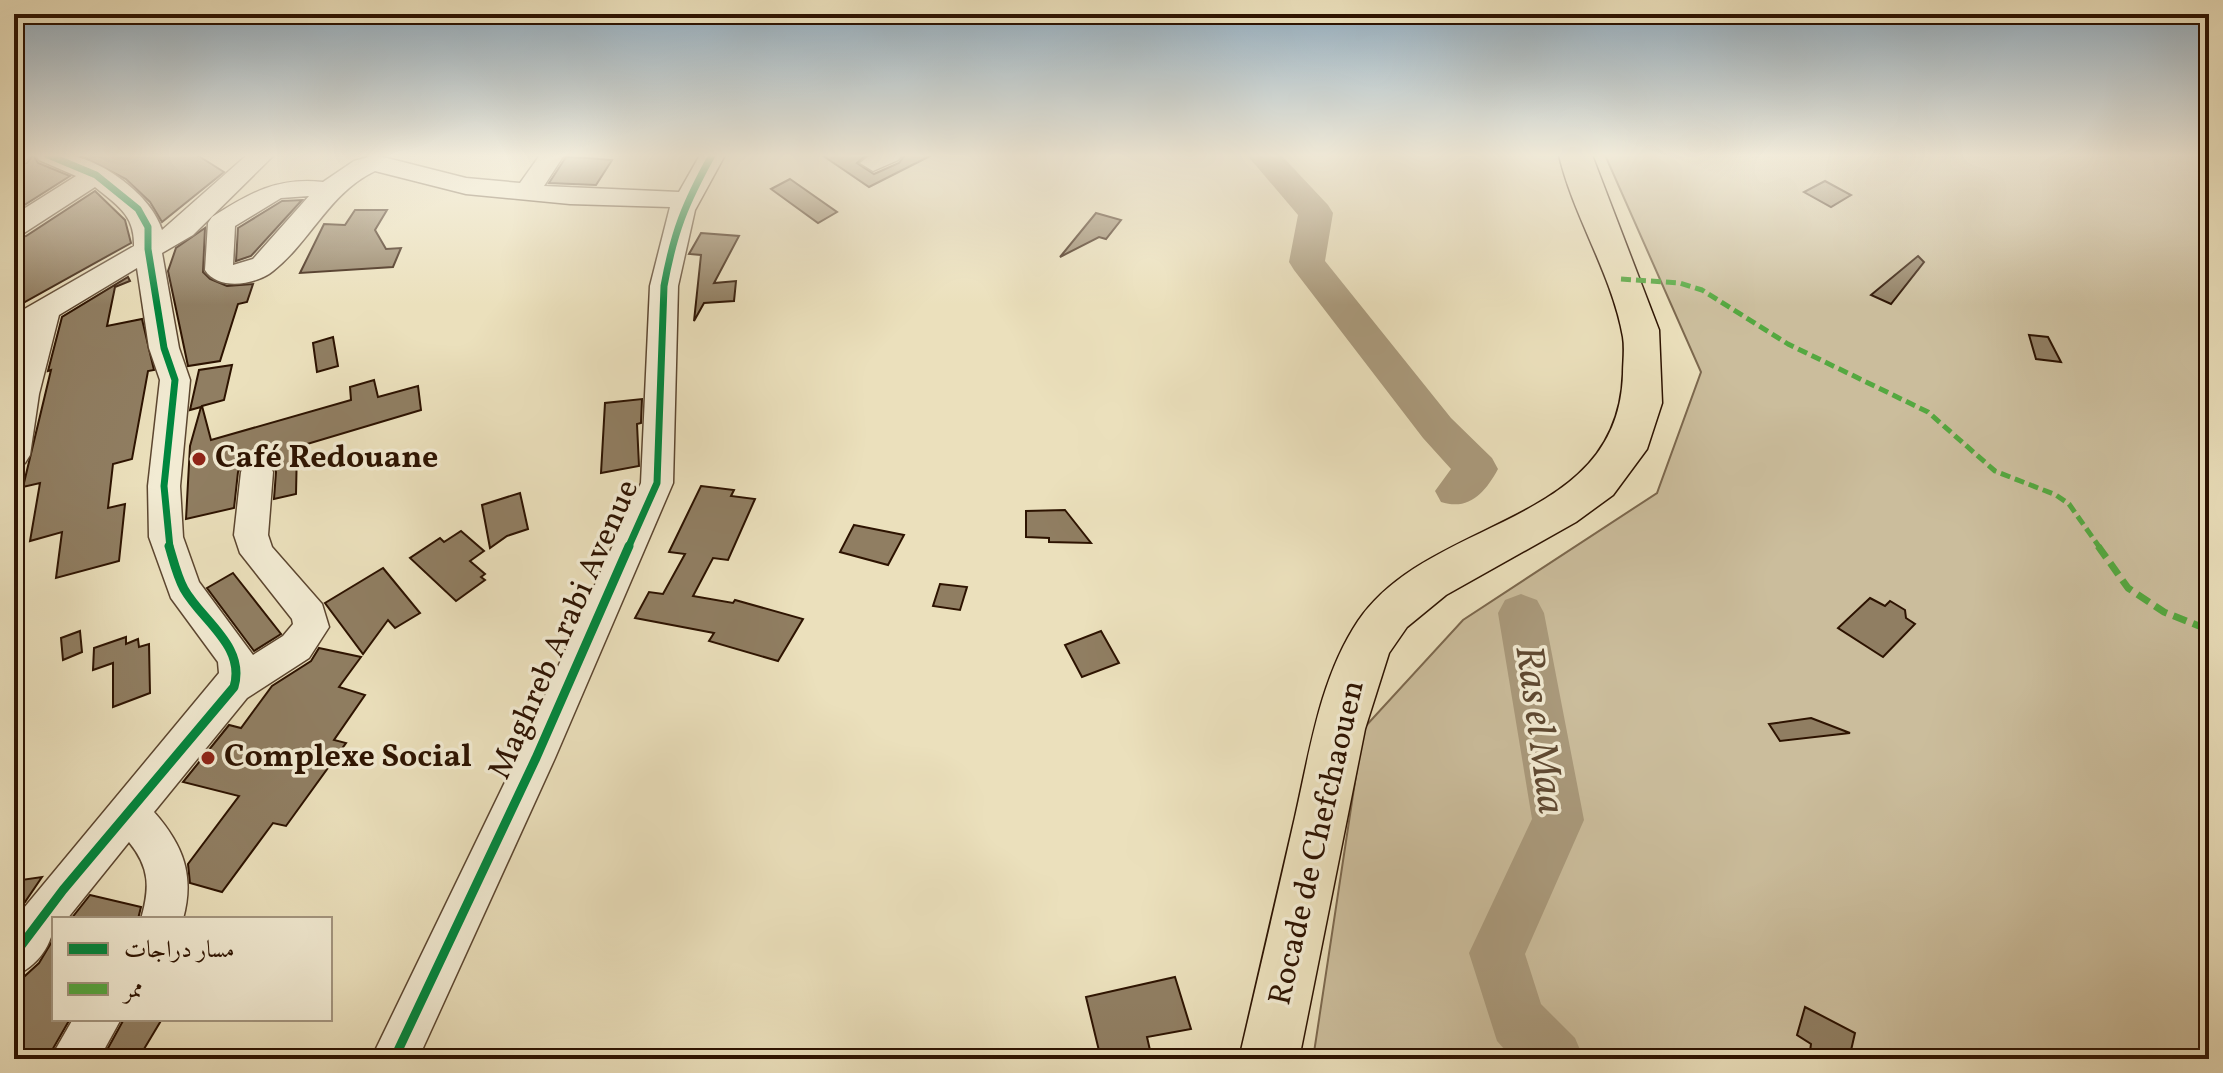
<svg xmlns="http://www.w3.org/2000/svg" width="2223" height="1073" font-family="Vollkorn,Amiri,serif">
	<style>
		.green { fill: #cbbd9c; stroke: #7c684e; stroke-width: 2 }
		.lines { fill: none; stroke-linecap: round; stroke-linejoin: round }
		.river { fill: #aa9a7c; fill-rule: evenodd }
		.building { fill: #907e62; stroke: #2d1301; stroke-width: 2 }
		.minor-casing { stroke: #5c4630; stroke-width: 3 }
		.major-casing { stroke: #2d1301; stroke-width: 3 }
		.minor { fill: #f2ebd3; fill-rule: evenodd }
		.major { fill: #ebe0bc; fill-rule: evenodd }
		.quiet-far1 { stroke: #54a840; stroke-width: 5; stroke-dasharray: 10 5; stroke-linecap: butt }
		.quiet { stroke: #54a840; stroke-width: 7; stroke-dasharray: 14 7; stroke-linecap: butt }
		.cycleway-far1-casing { stroke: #f2ebd3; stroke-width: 11 }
		.cycleway-casing { stroke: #f2ebd3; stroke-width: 14 }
		.cycleway-far1 { stroke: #00873e; stroke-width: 7 }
		.cycleway { stroke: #00873e; stroke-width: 9 }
		.poi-dot { fill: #8f2418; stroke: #f2ebd3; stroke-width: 3 }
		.labels { text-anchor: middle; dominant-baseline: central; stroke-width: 7; stroke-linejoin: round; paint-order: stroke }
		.poi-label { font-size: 32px; font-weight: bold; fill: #2d1301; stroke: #f2ebd3; text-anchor: start }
		.street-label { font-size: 32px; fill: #2d1301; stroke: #f2ebd3 }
		.near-water-label { font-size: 40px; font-style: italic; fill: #5f4932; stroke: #f2ebd3 }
	</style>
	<rect width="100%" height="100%" fill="#ebe0bc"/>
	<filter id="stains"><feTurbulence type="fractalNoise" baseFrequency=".0025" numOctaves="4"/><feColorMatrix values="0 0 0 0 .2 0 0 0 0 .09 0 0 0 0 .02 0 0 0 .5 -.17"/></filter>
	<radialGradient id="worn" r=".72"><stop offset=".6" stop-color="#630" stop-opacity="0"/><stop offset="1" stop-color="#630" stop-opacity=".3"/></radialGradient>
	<path class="green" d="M1605 155H2209V1059H1313L1363 729 1463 620 1657 493 1701 372Z"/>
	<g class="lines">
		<g class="river">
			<path d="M1247 155H1281L1328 205 1333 213 1325 261 1451 418 1492 458 1498 469C1485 493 1469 511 1441 502L1435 491 1451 469 1423 438 1294 270 1289 262 1298 215Z"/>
			<path d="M1521 594 1537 600 1544 613 1584 820 1525 954 1541 1004 1575 1038 1584 1059H1513L1497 1041 1469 953 1532 819 1498 613 1505 600Z"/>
		</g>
	</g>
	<g class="building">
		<path d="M33 155 38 163 70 176 18 209 14 207V167L27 163Z"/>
		<path d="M79 155H197L224 172 162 222 150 202 126 179Z"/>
		<path d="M822 155H866L857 163 874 174 899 163 905 155H932L869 187Z"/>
		<path d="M566 157 587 158 612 160 596 185 549 183Z"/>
		<path d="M790 179 837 212 818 223 771 189Z"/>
		<path d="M1825 181 1851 195 1831 207 1804 192Z"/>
		<path d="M95 191 125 220 131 243 14 308V238L26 236Z"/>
		<path d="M302 200 251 256 236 261 238 228 282 201Z"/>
		<path d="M355 210H387L375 230 386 249 401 248 393 267 300 273 324 224 345 225Z"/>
		<path d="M1096 213 1121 220 1106 239 1099 237 1060 257Z"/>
		<path d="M205 228 203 272 210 279 227 286 253 284 247 302 238 304 220 361 188 366 168 271 176 248Z"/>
		<path d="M701 233 739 236 714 283 736 281 734 301 704 303 694 321 701 255 689 254Z"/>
		<path d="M1918 256 1924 262 1891 304 1871 295Z"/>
		<path d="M128 277 130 281 115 287 107 326 142 319 154 370 148 371 132 459 113 464 108 508 125 504 119 561 56 578 62 532 30 541 40 483 23 487 51 370 48 371 62 317Z"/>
		<path d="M2029 335 2048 337 2061 362 2036 359Z"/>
		<path d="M333 337 338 366 317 372 313 343Z"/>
		<path d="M232 365 224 400 202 406 211 440 351 400 350 387 374 380 378 397 418 386 421 410 297 447 296 494 274 499 276 472 272 462 258 457 244 460 238 472 234 508 186 519 190 446 201 407 190 410 199 370Z"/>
		<path d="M642 399 641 423 637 424 639 466 601 473 605 403Z"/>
		<path d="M701 486 734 490 731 496 755 499 728 560 713 558 693 596 733 603 735 600 803 619 778 661 709 641 714 633 635 618 649 592 663 594 685 554 669 552Z"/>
		<path d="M520 493 528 529 507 536 490 548 482 505Z"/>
		<path d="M1065 510 1091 543 1049 542V538L1026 537V511Z"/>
		<path d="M854 525 904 535 888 565 840 552Z"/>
		<path d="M461 531 484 551 470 561 485 574 481 577 485 580 456 601 410 558 440 538 444 542Z"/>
		<path d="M383 568 420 613 395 628 388 620 363 654 325 603Z"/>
		<path d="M233 573 281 634 254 651 207 588Z"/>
		<path d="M940 584 967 587 960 610 933 606Z"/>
		<path d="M1870 598 1885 606 1890 601 1905 610 1906 618 1915 624 1883 657 1838 628Z"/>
		<path d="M80 631 82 652 63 660 61 638Z"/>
		<path d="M1101 631 1119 663 1082 677 1065 645Z"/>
		<path d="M126 637V644L138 639 139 647 149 644 150 693 113 707V663L93 670 94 648Z"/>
		<path d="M319 648 361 657 339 687 365 695 334 740 346 743 286 826 273 823 222 892 190 883 188 864 239 796 183 782 229 725 241 728 272 686 311 661Z"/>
		<path d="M1811 718 1850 733 1780 741 1769 724Z"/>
		<path d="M42 877 25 902 14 904V881Z"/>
		<path d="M90 895 141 907 138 919H71Z"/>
		<path d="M54 938V1019H70L47 1059H14V986L39 963Z"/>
		<path d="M1175 977 1191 1029 1147 1037 1152 1059H1101L1086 997Z"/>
		<path d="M1805 1007 1855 1033 1849 1059H1809L1811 1044 1797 1035Z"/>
		<path d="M124 1019H162L138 1059H102Z"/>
	</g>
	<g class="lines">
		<defs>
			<g id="minor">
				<path d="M14 155H30L26 160 14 164Z"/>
				<path d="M36 155C46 155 57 153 67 155 102 159 152 196 162 230L247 155H274L193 235 162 253 179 348 190 380 180 486 183 537 199 582 253 655 283 636 293 624 292 619 240 553 234 535 241 472 245 463 257 460 269 463 273 472 268 535 272 547 322 604 329 627 309 658 247 698 154 812C183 845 195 875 183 919H141C150 887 150 868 129 842L67 919H54C54 944 37 967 14 976V920L219 673 218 662 171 598 149 537 148 486 160 380 149 348 137 268 59 315 39 394 30 455 25 463 14 467V373L24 335 14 338V315L134 246C135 215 117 205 95 187L24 233 14 235V215L76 176 39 160Z"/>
				<path d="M375 155 466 178 520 183 540 155H564L544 186 679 192 700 155H725L695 210 678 286 673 483 555 758 418 1059H371L520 751 641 483 650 286 670 207 570 204 466 194 375 171C329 193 311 241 273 271 256 285 218 291 205 270L208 223 212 217C250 193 277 177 323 182L354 161ZM309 196 253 259 233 265 235 226 281 198Z"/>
				<path d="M870 155H902L898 160 873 171 860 163Z"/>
				<path d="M73 1019H121L99 1059H50Z"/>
			</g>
			<path id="major" d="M1559 155H1592L1659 330 1662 403 1647 449 1613 495 1576 522 1446 595 1407 627 1389 653 1365 729 1299 1059H1239C1258 978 1277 897 1295 817 1310 751 1320 678 1358 621 1430 515 1618 528 1623 374 1623 362 1625 349 1623 337 1612 274 1573 216 1559 155Z"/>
		</defs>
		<use href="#minor" class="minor-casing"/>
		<use href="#major" class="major-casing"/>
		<use href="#minor" class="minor"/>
		<use href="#major" class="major"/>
		<path class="quiet-far1" d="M1621 279 1680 283 1702 290 1788 344 1928 412 1995 471 2056 495 2069 504 2100 548"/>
		<path class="quiet" d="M2098 546 2128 588 2164 612 2209 630"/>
		<defs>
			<g id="cycleway-far1">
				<path d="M48 155 96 175 138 209 148 227V249L164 348 175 380 164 486 170 548"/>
				<path d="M628 548 657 483 664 286C674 231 685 204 712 155"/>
			</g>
			<g id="cycleway">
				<path d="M14 955 63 890 234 687C246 646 202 621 184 589 177 576 173 559 169 546"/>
				<path d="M394 1059 536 758 629 546"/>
			</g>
		</defs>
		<use href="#cycleway-far1" class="cycleway-far1-casing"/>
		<use href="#cycleway" class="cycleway-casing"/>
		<use href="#cycleway-far1" class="cycleway-far1"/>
		<use href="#cycleway" class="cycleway"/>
	</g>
	<linearGradient id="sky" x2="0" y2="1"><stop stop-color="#8faabd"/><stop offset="0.51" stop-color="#f6f1e1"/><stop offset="1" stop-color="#f6f1e1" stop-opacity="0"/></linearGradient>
	<rect width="2223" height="305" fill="url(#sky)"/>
	<g class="poi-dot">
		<circle cx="199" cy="459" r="8"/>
		<circle cx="208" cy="758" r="8"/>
	</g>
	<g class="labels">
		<g class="poi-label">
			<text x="215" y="459">Café Redouane</text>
			<text x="224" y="758">Complexe Social</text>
		</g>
		<g class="street-label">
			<text transform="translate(565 630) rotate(-66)">Maghreb Arabi Avenue</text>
			<text transform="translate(1318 843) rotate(-77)">Rocade de Chefchaouen</text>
		</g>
		<g class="near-water-label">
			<text transform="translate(1538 730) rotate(82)">Ras el Maa</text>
		</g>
	</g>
	<rect width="2223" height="1073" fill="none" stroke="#ebe0bc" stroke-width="48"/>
	<rect x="16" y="16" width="2191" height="1041" fill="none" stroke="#2d1301" stroke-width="4"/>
	<rect x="24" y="24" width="2175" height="1025" fill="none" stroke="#2d1301" stroke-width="2"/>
	<rect x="52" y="917" width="280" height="104" fill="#f2ebd3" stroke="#a3957f" stroke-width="2"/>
	<rect x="68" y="943" width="40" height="12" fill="#00873e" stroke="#a3957f" stroke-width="2"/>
	<text x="124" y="957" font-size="24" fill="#2d1301">مسار دراجات</text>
	<rect x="68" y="983" width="40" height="12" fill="#54a840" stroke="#a3957f" stroke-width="2"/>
	<text x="124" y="997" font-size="24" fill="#2d1301">ممر</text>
	<rect width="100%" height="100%" filter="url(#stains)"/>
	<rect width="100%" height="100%" fill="url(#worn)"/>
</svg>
